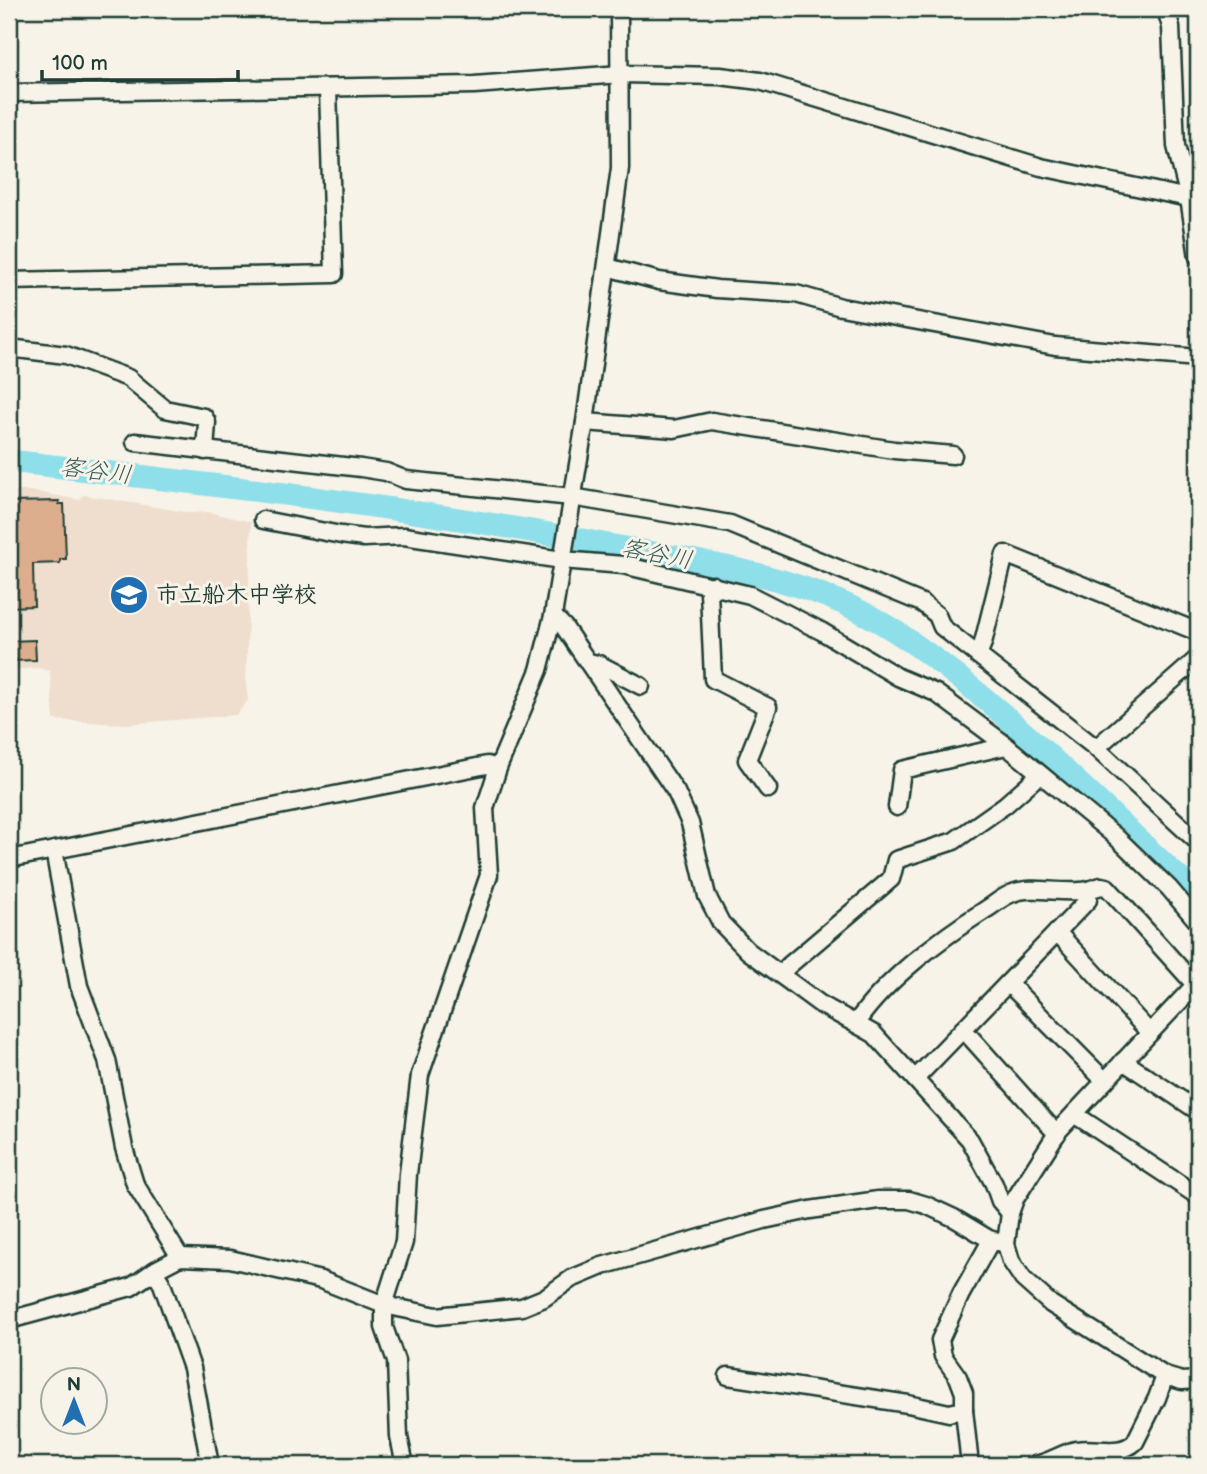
<svg xmlns="http://www.w3.org/2000/svg" width="1207" height="1474" font-family="'Balsamiq Sans','Klee One',sans-serif">
	<style>
		.built { fill: #efdecd }
		.lines { fill: none; stroke-linecap: round; stroke-linejoin: round }
		.river { stroke: #8edfe9; stroke-width: 23 }
		.building { fill: #ddae8e; stroke: #1f3d34; stroke-width: 2 }
		.minor-casing { stroke: #1f3d34; stroke-width: 21 }
		.minor { stroke: #f7f3e8; stroke-width: 16 }
		.labels { text-anchor: middle; dominant-baseline: central; stroke-width: 6; stroke-linejoin: round; paint-order: stroke }
		.poi-label { font-size: 23px; font-weight: bold; fill: #1f3d34; stroke: #f7f3e8; text-anchor: start }
		.water-label { font-size: 24px; font-style: italic; fill: #355d58; stroke: #f7f3e8 }
	</style>
	<rect width="100%" height="100%" fill="#f7f3e8"/>
	<filter id="ink" filterUnits="userSpaceOnUse"><feTurbulence type="fractalNoise" baseFrequency=".0143" numOctaves="2"/><feDisplacementMap in="SourceGraphic" scale="14" xChannelSelector="R" yChannelSelector="G"/><feConvolveMatrix kernelMatrix="1 2 1 2 8 2 1 2 1" color-interpolation-filters="sRGB"/></filter>
	<g filter="url(#ink)">
		<path class="built" d="M9 491H31L80 500 81 496 85 495 191 513 209 512 251 522 246 684 248 700 236 715 125 724 54 720 50 671 38 668 9 670Z"/>
		<g class="lines">
			<path class="river" d="M9 461C209 484 410 507 608 545 702 562 802 575 885 625 920 646 954 673 985 699 1059 761 1127 831 1198 895"/>
		</g>
		<g class="building">
			<path d="M59 501V504H64L66 559H60V563L33 564 34 606 9 607V502Z"/>
			<path d="M35 640 36 660 9 661V641Z"/>
		</g>
		<g class="lines">
			<defs>
				<g id="minor">
					<path d="M1166 9 1171 27 1176 146 1189 198 1198 257"/>
					<path d="M9 93 474 85 621 74 720 76 760 81 1041 167 1198 200"/>
					<path d="M607 267 659 281 717 289 796 294 841 307 1055 346 1198 358"/>
					<path d="M9 281 334 274 328 89"/>
					<path d="M9 348 66 355 128 378 165 409 204 417 207 422 205 451"/>
					<path d="M585 422 674 429 712 421 894 450 953 455"/>
					<path d="M135 442 361 468 386 472 406 480 572 497 730 524 922 603 937 615 942 627 1096 748 1198 842"/>
					<path d="M263 520 341 535 364 538 404 536 562 560 623 565 750 595 821 631 898 677 936 693 1003 743 1115 836 1169 888 1198 922"/>
					<path d="M713 585 709 592 713 679 768 707 747 760 768 789"/>
					<path d="M553 616 564 627 676 792 690 823 707 896 721 923 748 951 820 1004 874 1034 970 1140 994 1184 1000 1201 1010 1213"/>
					<path d="M978 655 983 643 1005 554 1198 632"/>
					<path d="M588 662 599 664 641 686"/>
					<path d="M1096 748 1198 658"/>
					<path d="M897 807 902 770 1006 746"/>
					<path d="M54 850 79 986 107 1060 124 1148 135 1184 180 1257"/>
					<path d="M9 859 487 765 498 768"/>
					<path d="M1088 890 1101 886 1107 887 1198 988"/>
					<path d="M1057 932 1150 1033"/>
					<path d="M781 975 787 967 891 879 896 860 954 841 1005 805 1039 775"/>
					<path d="M1008 983 1105 1081"/>
					<path d="M1195 985 1059 1130 1015 1199 1010 1213 1006 1244 1011 1261 1023 1279 1051 1304 1165 1376 1182 1381 1198 1380"/>
					<path d="M856 1023C885 980 941 938 985 910 994 905 1003 896 1013 893 1032 885 1064 895 1088 890V900L915 1079"/>
					<path d="M963 1029 1057 1134"/>
					<path d="M1123 1061 1198 1111"/>
					<path d="M1074 1114 1198 1196"/>
					<path d="M154 1271 162 1284 192 1368 210 1465"/>
					<path d="M9 1320 131 1287 157 1269 180 1257 230 1259 321 1280 384 1305 437 1316 522 1307 544 1298 571 1279 602 1266 764 1220 810 1210 878 1200H909L926 1205 954 1218 989 1239 1006 1244"/>
					<path d="M728 1376 908 1404 949 1413 964 1410V1393L958 1377 943 1356 940 1340 961 1294 988 1246 996 1241"/>
					<path d="M964 1410 970 1465"/>
					<path d="M405 1465 399 1437 396 1361 384 1327V1305L404 1242 408 1174 420 1075 489 875 485 808 498 768 539 670 553 616 585 422 620 168 619 9"/>
					<path d="M1035 1465C1049 1463 1062 1453 1076 1450 1096 1446 1119 1457 1135 1442L1157 1398 1165 1376"/>
				</g>
			</defs>
			<use href="#minor" class="minor-casing"/>
			<use href="#minor" class="minor"/>
		</g>
	</g>
	<defs>
		<symbol id="school-disc" viewBox="-11 -11 22 22"><circle r="9.5" fill="#1f6fb2" stroke="#f7f3e8"/><path d="M0-5L7-2L0 1L-7-2ZM-4 1L0 2.5L4 1V4Q0 6-4 4Z" fill="#fff"/></symbol>
	</defs>
	<g fill-rule="evenodd">
		<use href="#school-disc" x="107" y="573" width="44" height="44"/>
	</g>
	<g class="labels">
		<g class="poi-label">
			<text x="156" y="595">市立船木中学校</text>
		</g>
		<g class="water-label">
			<text transform="translate(96 471) rotate(7)">客谷川</text>
			<text transform="translate(657 554) rotate(11)">客谷川</text>
		</g>
	</g>
	<rect width="1207" height="1474" fill="none" stroke="#f7f3e8" stroke-width="35"/>
	<rect x="18" y="18" width="1172" height="1439" fill="none" stroke="#1f3d34" stroke-width="2.5" filter="url(#ink)"/>
	<g transform="translate(74 1401)"><circle r="33" fill="#f7f3e8" stroke="#a1aaa0" stroke-width="2"/>
	<path d="M0-5L12 26L0 18L-12 26Z" fill="#1f6fb2"/>
	<text y="-10" font-size="19" font-weight="bold" text-anchor="middle" fill="#1f3d34">N</text>
	</g>
	<path d="M42 70v10h196v-10" fill="none" stroke="#1f3d34" stroke-width="3.5"/>
	<text x="52" y="70" font-size="21" fill="#1f3d34" stroke="#f7f3e8" stroke-width="5" paint-order="stroke">100 m</text>
</svg>
